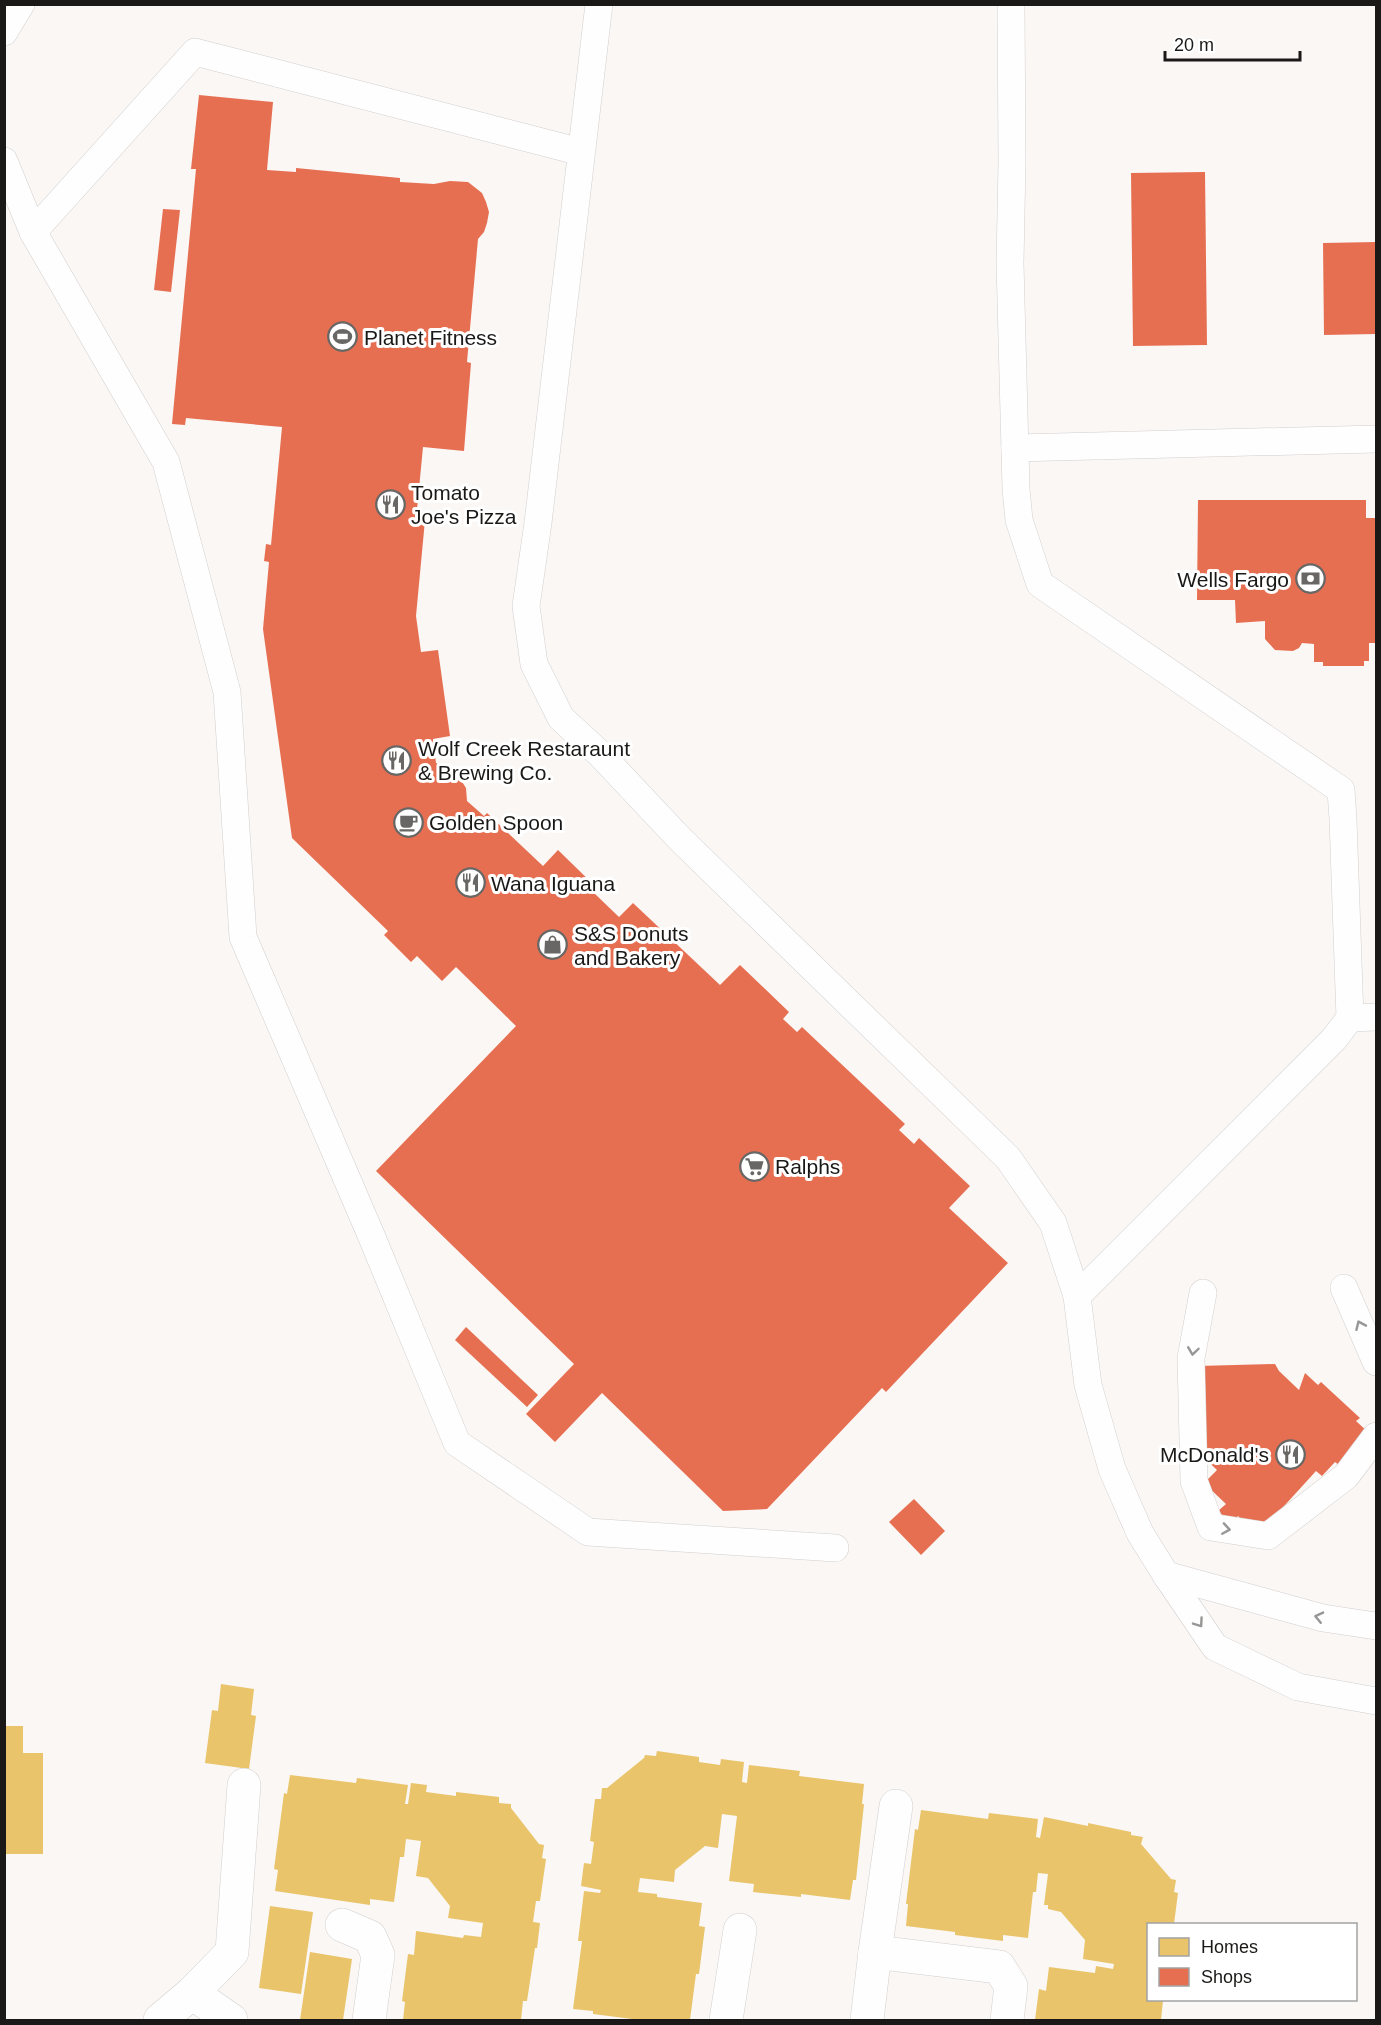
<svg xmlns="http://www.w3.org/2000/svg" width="1381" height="2025" font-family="Helvetica,sans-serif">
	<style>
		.homes { fill: #e9c46a }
		.shops { fill: #e76f51 }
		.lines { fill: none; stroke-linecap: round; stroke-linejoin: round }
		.lane-casing { stroke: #d2cfce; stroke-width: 28 }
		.street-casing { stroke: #d2cfce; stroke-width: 34 }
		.lane { stroke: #fefefe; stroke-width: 27 }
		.street { stroke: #fefefe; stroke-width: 33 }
		.oneway { stroke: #979796 }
		.labels { text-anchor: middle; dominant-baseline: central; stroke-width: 6; stroke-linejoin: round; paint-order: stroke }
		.poi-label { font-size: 21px; fill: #1a1918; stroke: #fff; text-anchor: start }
	</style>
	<rect width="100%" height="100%" fill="#faf7f5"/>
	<g class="homes">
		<path d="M221 1684 254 1689 251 1715 256 1716 249 1769 205 1763 212 1710 218 1711Z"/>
		<path d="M4 1726H23V1753H43V1854H4Z"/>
		<path d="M657 1751 699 1757V1762L720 1765 721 1759 744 1762 742 1782 747 1783 749 1765 800 1771 799 1776 864 1784 862 1804H864L856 1880H853L850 1900 801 1894V1897L753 1892 754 1884 729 1881 737 1816 722 1814 718 1848 705 1846 675 1870 674 1882 640 1878 638 1892 657 1894V1897L702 1903 699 1926 705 1927 699 1974H696L690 2020H640L593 2014V2011L573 2009 582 1941H578L584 1891 600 1893 601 1890 581 1886 584 1863 591 1864 594 1842 590 1841 595 1799H601L602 1788H607L644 1758 645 1755 656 1756Z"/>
		<path d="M290 1775 356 1783 357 1778 408 1785 405 1804H408L411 1783 427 1785 426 1792 456 1796V1792L499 1797V1803L511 1804V1808L539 1844 544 1845 542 1858 546 1859 540 1901H536L533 1922 540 1923 537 1948H535L527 2001H523L521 2020H403L405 2002 402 2001 408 1954 414 1955 416 1931 463 1938 464 1935 481 1937 483 1923 448 1918 450 1906 428 1878 416 1876 421 1841 406 1839 404 1857H400L394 1902 370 1899V1905L275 1891 278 1870 274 1869 284 1793 287 1794Z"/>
		<path d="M921 1810 988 1819 989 1813 1038 1819 1036 1837 1040 1838 1044 1817 1088 1826V1823L1131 1832V1835L1143 1837 1141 1844 1171 1879 1176 1880 1174 1892 1178 1893 1174 1924H1148V2000H1163L1161 2020H1035L1039 1989 1046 1991 1049 1967 1095 1973 1096 1966 1113 1969 1114 1964 1083 1959 1085 1940 1061 1912 1048 1909V1905H1044L1048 1874 1038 1873 1036 1892H1033L1028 1938 1003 1935V1941L955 1935V1932L906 1926 908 1904H906L915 1829 918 1830Z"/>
		<path d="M270 1906 313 1912 301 1994 259 1988Z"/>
		<path d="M310 1952 352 1959 343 2020H300Z"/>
	</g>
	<g class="shops">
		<path d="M199 95 273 102 267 170 296 172V168L400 178V182L434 184 450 181 468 182 482 193 486 202 489 212 487 223 484 232 478 239 467 362 471 363 464 451 423 447 416 520H425L416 616 421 652 438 650 450 736 433 739 436 763 457 774 466 788 467 801 484 816 487 813 543 866 558 850 598 889 594 893 619 917 633 903 720 985 740 965 789 1012 783 1019 797 1032 802 1027 905 1124 899 1130 914 1144 919 1138 970 1186 949 1208 1008 1263 886 1392 882 1388 767 1509 723 1511 602 1393 555 1442 526 1414 574 1364 376 1171 516 1026 456 967 442 981 417 956 411 962 384 935 388 931 292 838 263 629 269 562 264 561 266 544 271 545 282 427 186 418 185 425 172 424 196 169H191Z"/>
		<path d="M1205 172 1207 345 1133 346 1131 173Z"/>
		<path d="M163 209 180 210 171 292 154 290Z"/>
		<path d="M1376 242V334L1324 335 1323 243Z"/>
		<path d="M1198 500H1366V518H1376V643H1369V661H1364V666H1323V662H1314V644L1302 643 1299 648 1293 651 1275 650 1265 639V621L1236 623 1235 600H1197Z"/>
		<path d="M466 1327 538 1395 527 1407 455 1340Z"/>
		<path d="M1275 1364 1279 1371 1299 1390 1305 1373 1318 1385 1321 1382 1360 1418 1356 1421 1369 1433 1339 1465 1335 1462 1322 1476 1316 1471 1265 1527 1250 1528 1238 1516 1231 1523 1218 1511 1226 1504 1204 1483 1217 1470 1200 1454 1198 1366Z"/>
		<path d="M914 1499 945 1531 921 1555 889 1522Z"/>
	</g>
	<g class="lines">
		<defs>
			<g id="lane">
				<path d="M599 4 538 523 526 606 534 664 561 718 599 753 680 839 1008 1158 1053 1223 1077 1296 1088 1385 1112 1469 1140 1533 1166 1575 1215 1647 1298 1687 1376 1701"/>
				<path d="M1011 4 1012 163 1010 263 1016 489 1019 520 1040 584 1341 790 1343 819 1350 1018 1334 1039 1077 1296"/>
				<path d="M4 32 21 4"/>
				<path d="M4 161 33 232 166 462 227 692 243 937 371 1235 457 1443 588 1532 835 1548"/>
				<path d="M33 232 195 52 581 152"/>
				<path d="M1015 448 1376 439"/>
				<path d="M1350 1018 1376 1017"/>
				<path d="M1344 1288 1376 1362"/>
				<path d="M1203 1293 1191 1358 1194 1481 1211 1527 1268 1536 1346 1476 1376 1436"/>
				<path d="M1166 1575 1323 1618 1376 1626"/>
			</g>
			<g id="street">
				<path d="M342 1925 370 1937 378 1955 369 2020"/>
				<path d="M875 1952 999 1967 1011 1986 1007 2020"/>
				<path d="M192 1993 231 2020"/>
				<path d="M160 2020 192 1993 232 1952 244 1785"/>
				<path d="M726 2020 740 1930"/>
				<path d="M867 2020 875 1952 896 1806"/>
			</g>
		</defs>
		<use href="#lane" class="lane-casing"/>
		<use href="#street" class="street-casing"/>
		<use href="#lane" class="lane"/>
		<use href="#street" class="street"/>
	</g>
	<defs><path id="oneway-chevron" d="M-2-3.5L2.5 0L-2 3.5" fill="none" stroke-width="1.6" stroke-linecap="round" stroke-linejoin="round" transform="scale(1.5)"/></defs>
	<g class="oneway">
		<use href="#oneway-chevron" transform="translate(1360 1325) rotate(-114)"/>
		<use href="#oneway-chevron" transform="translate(1193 1351) rotate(98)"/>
		<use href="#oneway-chevron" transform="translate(1226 1529) rotate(9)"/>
		<use href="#oneway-chevron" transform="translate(1319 1617) rotate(-167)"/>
		<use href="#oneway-chevron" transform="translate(1199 1623) rotate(55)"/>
	</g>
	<defs>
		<symbol id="stadium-ring" viewBox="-11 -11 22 22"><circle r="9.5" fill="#fff" stroke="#686765" stroke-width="1.5"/><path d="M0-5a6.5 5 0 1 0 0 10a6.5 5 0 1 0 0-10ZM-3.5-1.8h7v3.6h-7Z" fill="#686765"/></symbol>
		<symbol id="restaurant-ring" viewBox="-11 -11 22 22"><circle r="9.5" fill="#fff" stroke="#686765" stroke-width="1.5"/><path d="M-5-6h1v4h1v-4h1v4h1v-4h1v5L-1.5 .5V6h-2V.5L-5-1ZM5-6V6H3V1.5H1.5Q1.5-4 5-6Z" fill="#686765"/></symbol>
		<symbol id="bank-ring" viewBox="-11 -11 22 22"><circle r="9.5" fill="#fff" stroke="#686765" stroke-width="1.5"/><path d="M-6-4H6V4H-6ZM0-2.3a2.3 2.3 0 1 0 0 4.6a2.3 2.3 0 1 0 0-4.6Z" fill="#686765"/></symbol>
		<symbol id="cafe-ring" viewBox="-11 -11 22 22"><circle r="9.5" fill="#fff" stroke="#686765" stroke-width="1.5"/><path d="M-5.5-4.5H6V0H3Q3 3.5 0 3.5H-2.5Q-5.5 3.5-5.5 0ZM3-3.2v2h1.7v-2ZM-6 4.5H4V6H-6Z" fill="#686765"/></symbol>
		<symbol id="shop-ring" viewBox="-11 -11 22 22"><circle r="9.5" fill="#fff" stroke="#686765" stroke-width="1.5"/><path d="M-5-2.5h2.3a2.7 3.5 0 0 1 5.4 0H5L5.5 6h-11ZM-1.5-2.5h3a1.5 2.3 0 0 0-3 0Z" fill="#686765"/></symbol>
		<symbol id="supermarket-ring" viewBox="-11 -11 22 22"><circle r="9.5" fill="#fff" stroke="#686765" stroke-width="1.5"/><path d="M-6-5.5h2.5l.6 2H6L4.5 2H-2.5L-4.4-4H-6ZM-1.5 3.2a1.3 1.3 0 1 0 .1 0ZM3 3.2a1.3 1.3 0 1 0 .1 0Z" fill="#686765"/></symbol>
	</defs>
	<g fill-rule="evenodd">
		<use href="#stadium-ring" x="326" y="320" width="33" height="33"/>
		<use href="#restaurant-ring" x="374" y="488" width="33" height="33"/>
		<use href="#bank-ring" x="1294" y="562" width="33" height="33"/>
		<use href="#restaurant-ring" x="380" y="744" width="33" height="33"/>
		<use href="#cafe-ring" x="392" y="806" width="33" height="33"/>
		<use href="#restaurant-ring" x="454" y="866" width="33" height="33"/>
		<use href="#shop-ring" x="536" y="928" width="33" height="33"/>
		<use href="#supermarket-ring" x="738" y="1150" width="33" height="33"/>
		<use href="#restaurant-ring" x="1274" y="1438" width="33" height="33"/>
	</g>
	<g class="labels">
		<g class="poi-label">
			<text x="364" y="337">Planet Fitness</text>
			<text x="411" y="492">Tomato<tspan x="411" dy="24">Joe's Pizza</tspan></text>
			<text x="1289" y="579" text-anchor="end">Wells Fargo</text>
			<text x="418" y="748">Wolf Creek Restaraunt<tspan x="418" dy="24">&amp; Brewing Co.</tspan></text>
			<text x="429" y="822">Golden Spoon</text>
			<text x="491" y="883">Wana Iguana</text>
			<text x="574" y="933">S&amp;S Donuts<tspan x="574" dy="24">and Bakery</tspan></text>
			<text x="775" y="1166">Ralphs</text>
			<text x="1269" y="1454" text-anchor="end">McDonald's</text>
		</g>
	</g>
	<rect width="1381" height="2025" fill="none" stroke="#1a1918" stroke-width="12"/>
	<rect x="1147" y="1923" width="210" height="78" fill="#ffffff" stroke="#a3a3a3" stroke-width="1.5"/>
	<rect x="1159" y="1938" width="30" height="18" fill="#e9c46a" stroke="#a3a3a3" stroke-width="1.5"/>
	<text x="1201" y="1953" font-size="18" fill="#1a1918">Homes</text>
	<rect x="1159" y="1968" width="30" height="18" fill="#e76f51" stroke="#a3a3a3" stroke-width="1.5"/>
	<text x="1201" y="1983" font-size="18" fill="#1a1918">Shops</text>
	<path d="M1165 51v9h135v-9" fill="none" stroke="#1a1918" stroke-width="3"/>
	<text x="1174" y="51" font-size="18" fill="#1a1918" stroke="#ffffff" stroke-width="4.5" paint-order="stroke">20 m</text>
</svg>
